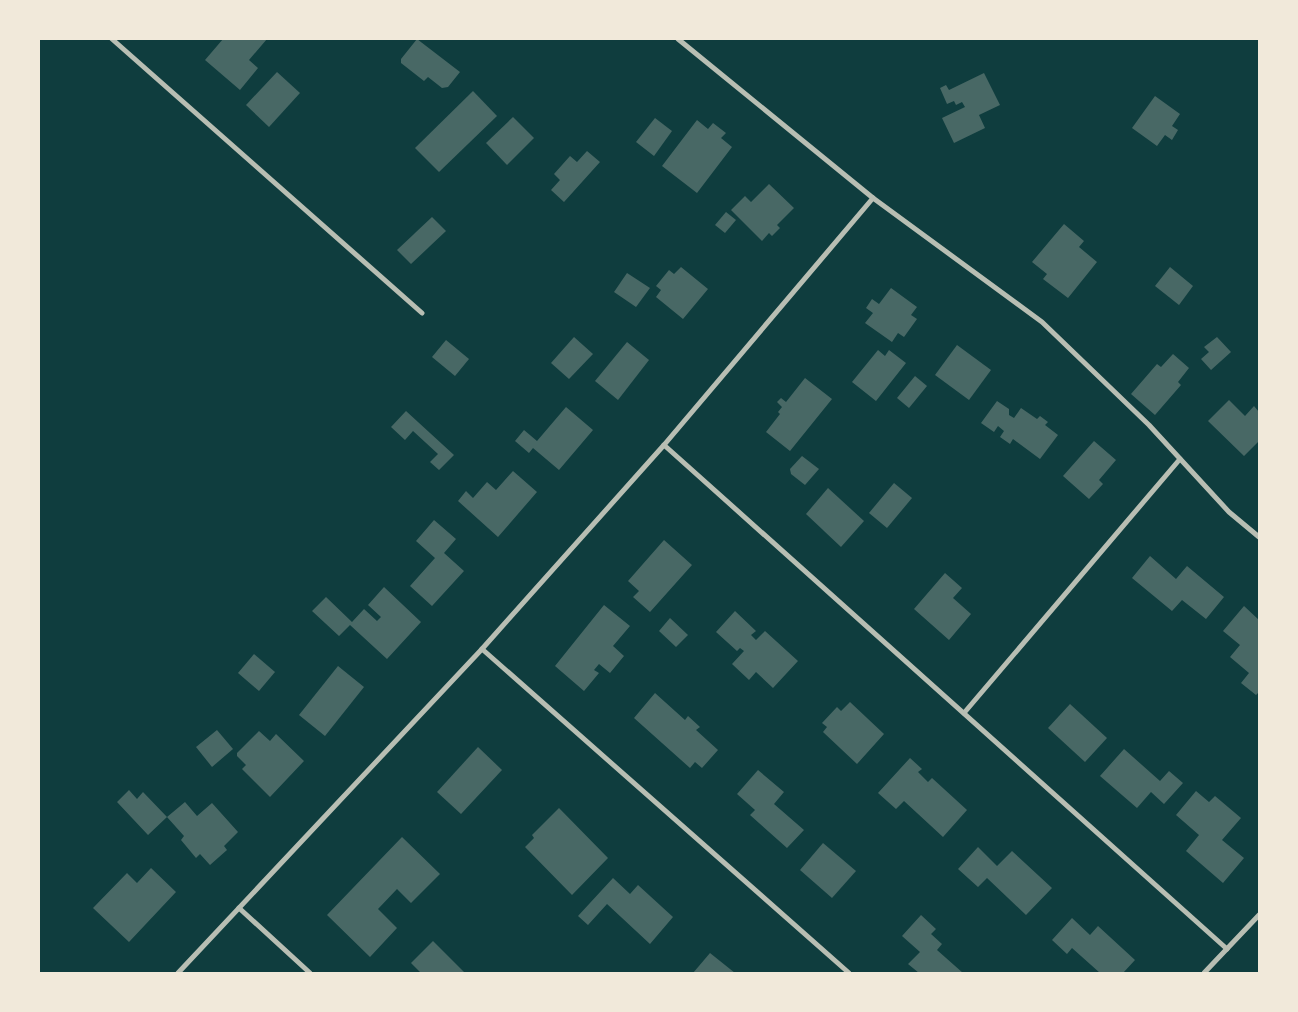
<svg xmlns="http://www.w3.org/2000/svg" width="1298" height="1012" font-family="Figtree,sans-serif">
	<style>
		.building { fill: #486865 }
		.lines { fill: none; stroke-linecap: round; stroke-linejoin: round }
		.minor { stroke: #b8beb3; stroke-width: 5 }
	</style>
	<rect width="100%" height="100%" fill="#0f3d3e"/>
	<g class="building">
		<path d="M223 39H267L249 60 258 68 240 90 205 60Z"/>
		<path d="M417 39 460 72 448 87 442 88 428 77 424 81 401 63V59Z"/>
		<path d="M277 72 300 93 269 127 246 105Z"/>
		<path d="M984 73 1000 105 979 115 985 128 954 143 942 118 965 107 962 102 956 105 954 101 947 104 940 88 946 85 949 90Z"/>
		<path d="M473 91 497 116 439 172 415 148Z"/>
		<path d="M1155 96 1180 114 1172 126 1178 130 1172 140 1165 135 1157 146 1132 128Z"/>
		<path d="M513 117 534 138 507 165 486 143Z"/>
		<path d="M655 118 672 131 654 156 636 142Z"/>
		<path d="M697 120 708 129 713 123 726 133 721 138 732 147 697 193 662 166Z"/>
		<path d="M587 151 600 162 564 202 551 190 560 180 554 174 570 156 577 162Z"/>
		<path d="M769 184 794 208 777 225 780 228 772 236 769 233 762 241 731 210 745 196 751 202Z"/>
		<path d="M726 212 736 220 725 233 715 225Z"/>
		<path d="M432 217 446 231 411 264 397 250Z"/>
		<path d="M1064 224 1084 241 1079 247 1097 262 1068 298 1043 279 1047 274 1032 262Z"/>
		<path d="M681 267 708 289 683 319 656 297 661 290 656 286 669 270 674 274Z"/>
		<path d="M1170 267 1193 286 1179 305 1155 286Z"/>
		<path d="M627 273 650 288 636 307 614 292Z"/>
		<path d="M891 288 917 307 911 315 917 319 904 337 898 333 892 342 865 323 873 313 866 308 872 299 879 304Z"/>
		<path d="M574 337 593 354 569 379 551 363Z"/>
		<path d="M1217 337 1231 352 1211 370 1201 359 1209 352 1204 347Z"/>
		<path d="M446 340 469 359 455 376 432 357Z"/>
		<path d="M627 342 649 360 618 400 595 381Z"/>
		<path d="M957 345 991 370 969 400 935 375Z"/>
		<path d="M878 350 885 356 889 350 906 363 876 401 852 382Z"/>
		<path d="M1173 354 1189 368 1178 382 1181 385 1155 415 1131 394 1157 364 1161 367Z"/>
		<path d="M915 376 927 386 909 408 897 398Z"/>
		<path d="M805 378 832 399 790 451 766 432 780 414 778 412 782 407 777 402 781 398 786 402Z"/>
		<path d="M1229 400 1245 416 1254 406 1259 412V441L1244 456 1208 421Z"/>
		<path d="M997 401 1009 409V415L1014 418 1021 408 1037 419 1040 416 1048 422 1045 425 1058 435 1040 459 1013 439 1010 444 1000 437 1004 431 998 426 994 432 981 423Z"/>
		<path d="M566 407 593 430 559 470 533 448 529 453 515 441 524 430 537 441Z"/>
		<path d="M406 411 454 455 439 470 430 462 438 454 413 431 405 440 391 427Z"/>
		<path d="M1094 441 1116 460 1099 480 1103 484 1089 499 1063 476Z"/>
		<path d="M802 456 819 469 805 485 791 474 790 469Z"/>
		<path d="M513 471 537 492 498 537 458 501 466 491 473 498 487 482 496 490Z"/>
		<path d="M894 483 912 498 887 528 869 513Z"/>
		<path d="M828 488 864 521 841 547 806 514Z"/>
		<path d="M434 520 456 539 444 553 464 571 432 606 410 586 435 558 416 541Z"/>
		<path d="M664 540 692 565 650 612 633 597 639 591 628 581Z"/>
		<path d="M1150 556 1176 579 1187 566 1224 597 1206 619 1182 600 1172 611 1132 578Z"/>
		<path d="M945 573 962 588 953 598 971 614 949 640 914 609Z"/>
		<path d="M384 587 421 622 387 659 350 625 339 636 312 611 326 597 352 622 364 609 377 621 381 617 368 605Z"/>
		<path d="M604 605 630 626 613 646 624 656 610 673 599 664 594 670 599 673 584 691 555 666Z"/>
		<path d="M1244 606 1259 620V692L1256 695 1241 683 1249 673 1230 657 1240 645 1223 631Z"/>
		<path d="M735 611 756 631 751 635 756 640 765 631 798 661 773 688 756 672 749 680 732 664 744 651 740 648 737 651 716 632Z"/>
		<path d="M670 618 688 635 676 647 659 631Z"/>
		<path d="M254 654 275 672 259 691 238 673Z"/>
		<path d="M338 666 364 687 325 736 299 715Z"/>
		<path d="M655 693 685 720 688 716 700 727 696 730 718 750 702 768 695 762 690 768 634 718Z"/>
		<path d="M850 702 884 734 857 764 823 732 827 727 822 723 837 707 841 711Z"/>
		<path d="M1070 704 1107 738 1085 762 1048 728Z"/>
		<path d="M217 730 233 749 212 767 196 747Z"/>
		<path d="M259 731 270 741 276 734 304 761 270 797 242 769 246 765 237 756V753Z"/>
		<path d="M478 747 502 770 461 814 437 792Z"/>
		<path d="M1124 749 1160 781 1169 771 1183 783 1164 804 1151 792 1137 808 1100 776Z"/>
		<path d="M910 758 922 769 918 772 928 782 932 778 967 810 943 837 904 801 896 809 878 793Z"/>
		<path d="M758 770 784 792 774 804 804 830 787 848 750 815 755 810 737 794Z"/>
		<path d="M129 790 137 799 143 792 167 817 148 835 117 802Z"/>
		<path d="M1196 791 1209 802 1215 796 1241 818 1222 840 1244 858 1223 883 1186 851 1199 835 1176 815Z"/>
		<path d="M185 802 197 816 212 803 238 832 224 846 227 850 210 865 200 854 196 858 181 840 184 836 167 817Z"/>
		<path d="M559 808 608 858 572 895 525 847 534 838 532 835Z"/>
		<path d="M402 837 440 874 411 903 397 889 378 909 397 928 370 957 327 915Z"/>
		<path d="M823 843 856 871 832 898 800 870Z"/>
		<path d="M978 847 997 866 1012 851 1052 888 1026 915 987 878 978 887 958 869Z"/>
		<path d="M151 868 176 892 129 942 93 908 127 873 137 883Z"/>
		<path d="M613 878 630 894 638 885 673 917 650 944 607 904 588 925 578 916Z"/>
		<path d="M921 915 936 929 931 934 942 944 937 950 963 973H919L908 964 920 952 902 936Z"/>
		<path d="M1072 918 1090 935 1098 926 1135 960 1123 973H1100L1072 948 1067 954 1052 940Z"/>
		<path d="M433 941 465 973H418L420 972 411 963Z"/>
		<path d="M710 953 735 973H693Z"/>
	</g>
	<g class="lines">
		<g class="minor">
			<path d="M112 39 422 313"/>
			<path d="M678 39 873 198 1042 322 1149 425 1229 512 1259 537"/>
			<path d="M664 445 1227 949"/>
			<path d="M482 649 849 973"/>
			<path d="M964 713 1180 459"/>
			<path d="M239 908 310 973"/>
			<path d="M178 973 482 649 664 445 873 198"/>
			<path d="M1204 973 1259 915"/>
		</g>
	</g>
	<rect width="1298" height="1012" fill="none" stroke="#f1e9da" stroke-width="80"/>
</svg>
